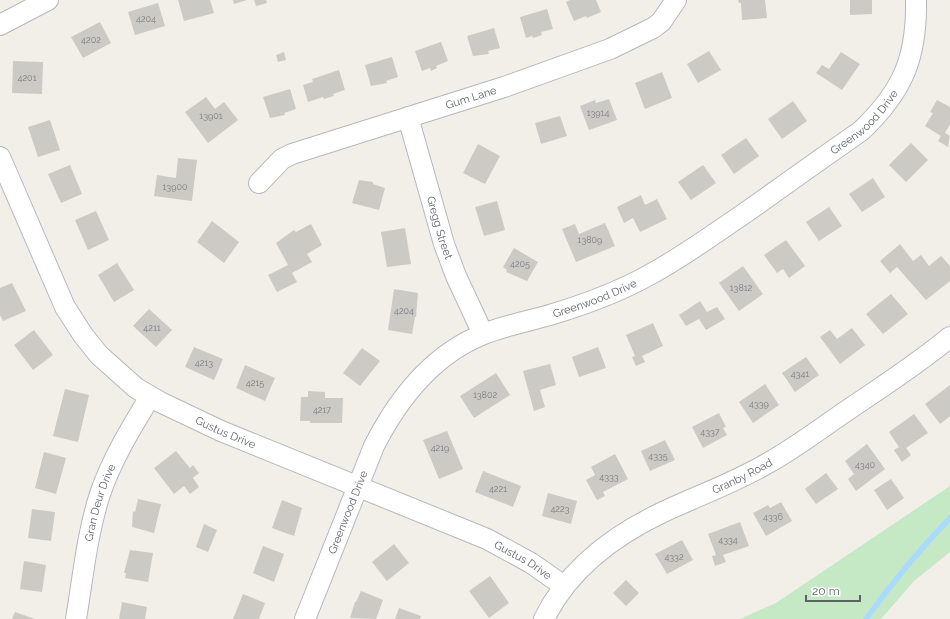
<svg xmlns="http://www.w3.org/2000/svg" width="950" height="619" font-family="Raleway,sans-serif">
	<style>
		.green { fill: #c5e8c5 }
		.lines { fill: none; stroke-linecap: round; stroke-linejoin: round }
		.stream { stroke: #aadaff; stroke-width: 5.5 }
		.building { fill: #cccac5 }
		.minor-casing { stroke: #b5b8bc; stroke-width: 22 }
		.minor { stroke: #fff; stroke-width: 20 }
		.labels { text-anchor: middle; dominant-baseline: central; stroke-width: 3; stroke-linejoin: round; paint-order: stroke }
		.number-label { font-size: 9px; fill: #7a7d7f }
		.street-label { font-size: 11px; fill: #5f6368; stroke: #fff }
	</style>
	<rect width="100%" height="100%" fill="#f1efe8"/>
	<path class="green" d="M950 486V552L914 581 881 619H740L776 603Z"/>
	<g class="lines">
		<path class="stream" d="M866 619C892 583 919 550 950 518"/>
	</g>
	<g class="building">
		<path d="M178 0H210L214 13 184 21Z"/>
		<path d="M233 0H247L234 4Z"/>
		<path d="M254 0H266L267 3 256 6Z"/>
		<path d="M570 0H596L601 12 587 18 586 16 574 21 566 2Z"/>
		<path d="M738 0H765L767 18 742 20 741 3H739Z"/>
		<path d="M850 0H872V14L850 15Z"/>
		<path d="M158 3 165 26 135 35 128 12Z"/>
		<path d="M547 9 553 29 541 32 542 35 533 38 532 36 526 38 520 17Z"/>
		<path d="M100 22 111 43 83 58 71 37Z"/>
		<path d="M494 28 500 48 488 51 489 54 473 56 467 36Z"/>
		<path d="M441 42 448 61 436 66 437 68 431 71 430 68 422 71 415 51Z"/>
		<path d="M709 51 721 70 698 83 687 64Z"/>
		<path d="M284 52 286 60 278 62 276 55Z"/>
		<path d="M841 52 860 64 842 90 816 73 822 65 829 69Z"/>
		<path d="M392 57 398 77 386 81 387 83 371 86 365 65Z"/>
		<path d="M13 61 43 62 42 94 12 93Z"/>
		<path d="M339 70 345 90 333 94 334 96 324 99 323 97 308 102 303 85 313 82 312 79Z"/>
		<path d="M662 72 672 98 645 109 635 83Z"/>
		<path d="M290 89 296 109 284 113 285 115 270 118 263 97Z"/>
		<path d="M206 97 215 109 224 102 238 120 208 143 185 112Z"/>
		<path d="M609 99 617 120 589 130 580 106 595 100 596 103Z"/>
		<path d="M937 100 950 107V124L945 133 950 136 948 147 938 141 941 136 925 126 933 113 930 112Z"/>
		<path d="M793 101 807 121 782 139 768 119Z"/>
		<path d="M560 116 567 136 541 144 535 123Z"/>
		<path d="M50 120 60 150 38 157 28 127Z"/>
		<path d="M746 138 759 156 734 174 721 155Z"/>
		<path d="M911 143 928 160 906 182 889 165Z"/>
		<path d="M478 144 500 156 485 184 463 173Z"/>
		<path d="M178 158 197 160 192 201 154 196 157 175 176 178Z"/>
		<path d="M70 165 82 194 61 203 48 174Z"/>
		<path d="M703 165 716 183 691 200 678 182Z"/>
		<path d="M873 178 885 197 862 212 849 194Z"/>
		<path d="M359 180 373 182V184L385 188 379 210 352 203Z"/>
		<path d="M641 195 645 205 657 199 667 219 640 232 633 218 624 223 617 207Z"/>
		<path d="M497 201 505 230 484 236 475 207Z"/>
		<path d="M829 207 842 226 819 241 806 222Z"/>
		<path d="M96 211 109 240 88 250 75 220Z"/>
		<path d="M212 221 239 242 224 263 197 242Z"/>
		<path d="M605 223 615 246 576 262 562 229 575 224 579 234Z"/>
		<path d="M311 224 322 245 307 254 312 262 292 273 297 282 277 292 268 275 288 265 276 243 294 230 296 232Z"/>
		<path d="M405 228 411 264 387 267 381 232Z"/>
		<path d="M786 240 805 266 789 278 783 269 777 273 764 255Z"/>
		<path d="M900 244 913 261 921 255 929 266 941 256 950 266V281L926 300 897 267 890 273 880 261Z"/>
		<path d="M514 248 538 262 527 281 506 272 507 270 503 267Z"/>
		<path d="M117 263 134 290 114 302 98 275Z"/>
		<path d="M743 266 763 294 739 311 719 283Z"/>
		<path d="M12 283 26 311 3 321 0 315V288Z"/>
		<path d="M394 289 418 293 416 317H415L412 334 388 330Z"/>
		<path d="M891 294 908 314 883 334 866 314Z"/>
		<path d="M700 301 707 312 717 307 725 319 706 330 699 319 686 326 679 315Z"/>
		<path d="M149 309 172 330 156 347 133 326Z"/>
		<path d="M653 323 663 346 642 356 645 362 636 366 632 357 635 356 626 335Z"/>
		<path d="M852 328 865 345 840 364 820 337 830 330 837 339Z"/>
		<path d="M34 330 53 355 33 370 14 345Z"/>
		<path d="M194 347 223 359 214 380 185 367Z"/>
		<path d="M598 347 606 368 579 377 572 357Z"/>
		<path d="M362 348 380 361 360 386 343 373Z"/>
		<path d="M806 357 819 375 795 392 782 373Z"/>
		<path d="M550 364 556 385 540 390 545 407 534 411 523 371Z"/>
		<path d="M245 365 275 378 265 401 236 388Z"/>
		<path d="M496 373 510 395 474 418 460 396Z"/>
		<path d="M765 384 779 405 753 423 739 402Z"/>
		<path d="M950 385V416L940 424 925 404Z"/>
		<path d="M65 389 89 395 78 442 53 436Z"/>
		<path d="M308 391 325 392V398H343L342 423H310V421H300L301 397H308Z"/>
		<path d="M719 413 726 427 723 428 727 435 703 448 692 427Z"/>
		<path d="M914 414 928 433 906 448 911 455 902 462 894 450 899 447 889 432Z"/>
		<path d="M447 431 463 469 439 479 423 440Z"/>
		<path d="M665 440 675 460 650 471 641 451Z"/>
		<path d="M867 444 885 469 856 491 848 479 854 474 845 461Z"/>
		<path d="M176 451 190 468 193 465 199 473 193 478 199 487 190 494 184 486 174 494 154 468Z"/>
		<path d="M44 452 66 458 56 494 35 488Z"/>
		<path d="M615 454 628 479 603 492 605 496 597 500 586 480 595 475 591 467Z"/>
		<path d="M483 471 521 486 513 507 475 492Z"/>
		<path d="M826 473 838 489 816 504 805 489Z"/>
		<path d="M891 479 904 498 887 510 874 490Z"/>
		<path d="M548 493 577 501 571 524 542 516Z"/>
		<path d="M138 499 161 504 154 533 132 527 133 511 135 512Z"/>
		<path d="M282 500 302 508 294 536 272 528Z"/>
		<path d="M781 502 792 521 766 536 753 513 768 505 770 508Z"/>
		<path d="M32 509 55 512 51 541 28 538Z"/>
		<path d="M740 522 749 546 723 555 726 562 715 566 712 556 716 555 708 534Z"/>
		<path d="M204 524 217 530 208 552 196 547Z"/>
		<path d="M682 540 693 560 667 574 655 554Z"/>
		<path d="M394 544 409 563 387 581 372 562Z"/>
		<path d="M263 546 284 554 274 582 253 573Z"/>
		<path d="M130 550 153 553 148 582 125 578 126 573H124Z"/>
		<path d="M24 561 46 565 42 592 20 589Z"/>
		<path d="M490 576 509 603 489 618 469 591Z"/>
		<path d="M626 580 639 593 626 606 613 593Z"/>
		<path d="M361 591 383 600 376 619 350 618 355 602H356Z"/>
		<path d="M243 594 265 603 259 619H233Z"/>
		<path d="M122 602 147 607 145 619H119Z"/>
		<path d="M399 608 421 616 420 619H395Z"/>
		<path d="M15 612 35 619H12Z"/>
	</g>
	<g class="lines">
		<defs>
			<g id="minor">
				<path d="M0 25 48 0"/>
				<path id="s1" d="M408 117 444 244 456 276 483 334"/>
				<path id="s2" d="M0 157 65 307 83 335 99 355 136 388 160 402 221 431 487 539 531 563 564 586"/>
				<path id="s3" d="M259 183 282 159 292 154 504 87 610 49 653 28 661 22 676 0"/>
				<path id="s4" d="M76 619C83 577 87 534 100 494 112 459 131 428 150 397"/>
				<path id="s5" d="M305 619 374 446C398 399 433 354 484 334 506 325 530 321 553 314 586 304 621 291 651 274 684 256 714 234 745 213 783 186 822 158 861 131 903 91 917 58 916 0"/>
				<path id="s6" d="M544 619C568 570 613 536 661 513 697 496 734 483 768 463 793 449 816 432 839 416 877 390 915 366 950 337"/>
			</g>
		</defs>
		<use href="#minor" class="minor-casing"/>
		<use href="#minor" class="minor"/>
	</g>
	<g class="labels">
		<g class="number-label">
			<text x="146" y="19">4204</text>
			<text x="91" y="40">4202</text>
			<text x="27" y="78">4201</text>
			<text x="598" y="113">13914</text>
			<text x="211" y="116">13901</text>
			<text x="175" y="187">13900</text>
			<text x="590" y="240">13809</text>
			<text x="520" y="264">4205</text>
			<text x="741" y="288">13812</text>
			<text x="404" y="311">4204</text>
			<text x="152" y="328">4211</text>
			<text x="204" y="363">4213</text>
			<text x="800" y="374">4341</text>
			<text x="255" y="383">4215</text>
			<text x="485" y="395">13802</text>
			<text x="759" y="404">4339</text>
			<text x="322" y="410">4217</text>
			<text x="710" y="432">4337</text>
			<text x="440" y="448">4219</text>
			<text x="658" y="456">4335</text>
			<text x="865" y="465">4340</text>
			<text x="609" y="477">4333</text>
			<text x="498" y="489">4221</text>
			<text x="560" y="509">4223</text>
			<text x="773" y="517">4336</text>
			<text x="728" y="540">4334</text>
			<text x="674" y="557">4332</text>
		</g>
		<g class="street-label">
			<text stroke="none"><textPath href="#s3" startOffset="232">Gum Lane</textPath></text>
			<text stroke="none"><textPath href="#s5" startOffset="787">Greenwood Drive</textPath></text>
			<text stroke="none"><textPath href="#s1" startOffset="115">Gregg Street</textPath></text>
			<text stroke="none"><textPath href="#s5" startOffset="463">Greenwood Drive</textPath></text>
			<text stroke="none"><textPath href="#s2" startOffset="372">Gustus Drive</textPath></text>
			<text stroke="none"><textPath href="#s6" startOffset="250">Granby Road</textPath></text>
			<text stroke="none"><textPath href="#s4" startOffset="119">Gran Deur Drive</textPath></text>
			<text stroke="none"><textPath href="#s5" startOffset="115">Greenwood Drive</textPath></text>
			<text stroke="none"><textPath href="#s2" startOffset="696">Gustus Drive</textPath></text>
		</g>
	</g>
	<path d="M806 595v6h54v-6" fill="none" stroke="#5f6368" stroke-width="2"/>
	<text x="812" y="595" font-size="12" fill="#5f6368" stroke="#ffffff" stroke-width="3" paint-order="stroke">20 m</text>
</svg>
